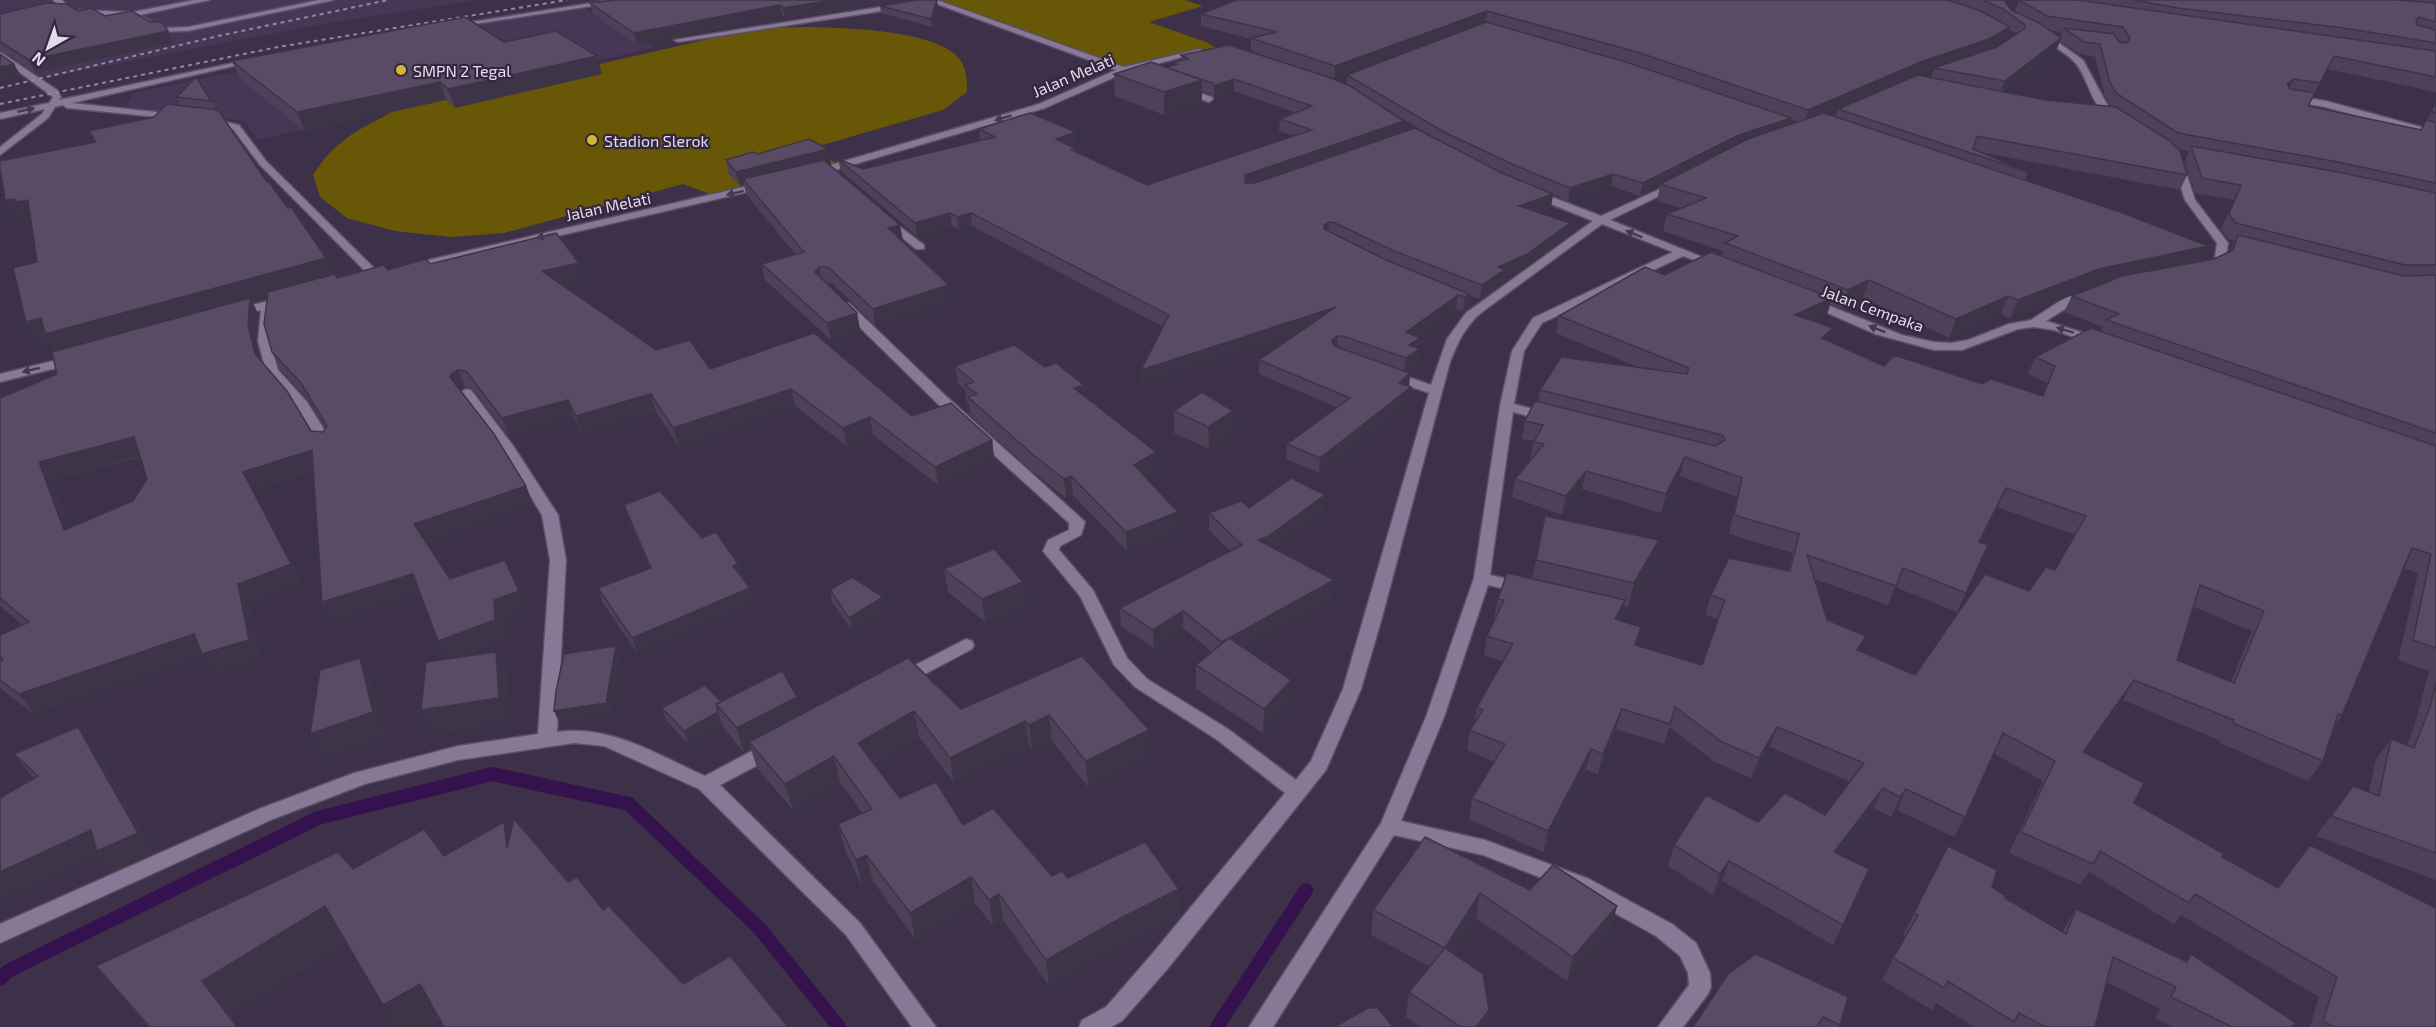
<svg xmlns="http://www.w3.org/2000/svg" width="2436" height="1027" font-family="'Exo 2',sans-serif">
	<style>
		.built { fill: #473655 }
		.green { fill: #675707 }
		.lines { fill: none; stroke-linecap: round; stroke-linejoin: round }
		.stream { stroke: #35114e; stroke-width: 14 }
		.minor-casing { stroke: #594e64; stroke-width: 3 }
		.minor { fill: #877996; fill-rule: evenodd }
		.rail { stroke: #93889d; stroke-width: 2; stroke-dasharray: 4 4; stroke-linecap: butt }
		.wall { fill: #4d4058; fill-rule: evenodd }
		.shaded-wall { fill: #3e3447 }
		.building { fill: #594b66; stroke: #3e3447; stroke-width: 1.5; fill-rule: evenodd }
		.oneway { fill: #443750 }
		.poi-dot { fill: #d3b635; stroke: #33263e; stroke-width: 2 }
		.labels { text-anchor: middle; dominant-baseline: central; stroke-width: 4.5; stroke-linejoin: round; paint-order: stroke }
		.far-poi-label { font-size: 16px; fill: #e3dbeb; stroke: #33263e; text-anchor: start }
		.far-street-label { font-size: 16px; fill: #e3dbeb; stroke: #33263e }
	</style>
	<rect width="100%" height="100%" fill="#3d3049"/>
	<g class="built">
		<path d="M0 0H476L312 26 38 79 0 46Z"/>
		<path d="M583 8 606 23 656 47 257 140 245 121 126 108 133 93 419 33Z"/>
	</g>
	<g class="green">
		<path d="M930 0H1185L1203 6 1149 22 1206 42 1218 49 1123 70Z"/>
		<path d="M807 27C842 28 940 29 961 61 967 71 967 80 967 92L943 110 812 148 841 166 718 197 683 184 504 233 451 237 395 231 347 218 320 197 313 175C336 139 358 130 394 111L757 28Z"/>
	</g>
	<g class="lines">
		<g class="stream">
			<path d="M0 979 8 971 318 818 492 774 629 804 760 929 839 1027"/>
			<path d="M1217 1027 1306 890"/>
		</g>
		<defs>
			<g id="minor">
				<path d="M53 0H62L65 3 47 14H41V10L56 3Z"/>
				<path d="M194 0H210L140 15 162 28 188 27 319 0H334L188 31 157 32 131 16 79 14 75 12 79 10 133 12Z"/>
				<path d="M611 0H630L456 27 452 25Z"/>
				<path d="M926 0H937L1124 67 1200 49 1204 51 1124 73 1045 108 818 175H810V171L1039 104 1116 70Z"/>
				<path d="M899 4 902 8 678 42 674 40Z"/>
				<path d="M2039 33H2045L2083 60 2109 108 2121 117V121C2096 123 2089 80 2077 65 2069 54 2051 45 2039 37Z"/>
				<path d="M0 52 57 90 61 97 59 100 252 59 256 61 72 103 175 114 178 115V119L67 108 63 105 55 107 48 118 0 155V147L42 114 45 109 0 119V113L49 103 53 97 0 58Z"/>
				<path d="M1184 88 1212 97 1213 99 1209 102 1181 93 1180 91Z"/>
				<path d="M2290 95 2326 101 2436 131V137L2325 107 2287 100 2286 98Z"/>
				<path d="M208 118 239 125 266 161 379 273V277H371L260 165 233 129 205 123 203 121Z"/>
				<path d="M2175 161 2183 163 2195 200 2228 243 2226 258 2213 271H2205L2203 269 2215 258 2217 243 2185 200 2173 163Z"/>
				<path d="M765 182 770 185 769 187 411 270 405 267 411 264Z"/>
				<path d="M1673 183 1682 185 1610 220 1722 265 1716 268 1683 256 1542 323 1524 351 1514 404 1552 414 1554 417 1547 421 1513 412 1490 575 1529 584 1531 588 1529 592 1523 593 1488 585 1444 717 1401 821 1485 840 1589 879 1672 924 1696 943 1710 973 1711 987 1708 994 1683 1027H1658L1689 985 1688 973 1680 956 1656 936 1575 891 1483 855 1394 835 1273 1027H1249L1381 823 1426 717 1474 578 1500 406 1512 351 1533 318 1673 252 1602 224 1482 312C1465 326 1458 342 1450 362L1381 621 1361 689 1326 770 1169 967 1122 1021 1111 1027H1079L1082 1020 1106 1007 1153 953 1285 793 1216 739 1135 687 1114 665 1080 596 1043 551 1048 540 1069 530V523L937 403 841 309V303H849L947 397 1082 519 1085 522 1081 535 1060 546 1059 550 1093 590 1127 658 1147 679 1228 729 1296 780 1311 761 1343 689 1429 393 1386 378 1385 375 1391 371 1431 385 1447 339 1466 313 1593 221 1531 196V192H1539L1601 216Z"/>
				<path d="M887 217 924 245V249H916L883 222 882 220Z"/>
				<path d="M2089 290 2093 292V296L2076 302 2046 321 2100 338 2102 341 2096 345 2054 330 2034 327 2018 329 1962 350H1934L1875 334 1805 303 1807 300H1815L1902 335 1934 342 1951 343 1968 340 2009 324 2031 320 2068 296Z"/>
				<path d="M287 296 291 297V303L273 307 270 341 278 370 307 402 334 445 332 448H322L297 407 266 371 258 341 261 310 237 317 231 313 233 310Z"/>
				<path d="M73 356 79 360 77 363 0 382V374Z"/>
				<path d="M466 389 471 390 514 447 558 515 566 560 557 732C610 724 658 755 705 776L765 744 772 742 779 744 781 749 779 754 720 785 860 923 936 1027H912L846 935 699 789 604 746 574 743 458 760 365 784 273 819 0 943V924L259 809 354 773 458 746 538 734 550 560 542 515 503 451 459 393Z"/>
				<path d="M966 639 972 641 974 645 972 649 908 683H896L893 679 896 675Z"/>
			</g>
		</defs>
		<use href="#minor" class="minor-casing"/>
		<use href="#minor" class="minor"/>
		<g class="rail">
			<path d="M0 88 218 36 388 0"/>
			<path d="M0 104 278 47 567 0"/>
		</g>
	</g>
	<g class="wall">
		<path d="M909 0 785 18 782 15 637 45 593 14 590 3Z"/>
		<path d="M1237 0H2436V92L2327 69 2308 106 2421 130 2436 103V880L2316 836 2353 786 2369 792 2376 759 2391 739 2407 745 2414 727 2429 671 2398 660 2418 573 2403 568 2342 715 2335 725 2323 761 2308 781 2220 743 2221 741 2123 700 2085 753 2134 803 2222 857 2436 1027H2310L2319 997 2181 915 2174 924 2089 872 2080 885 2009 853 2043 781 1993 753 1965 817 1954 837 1897 810 1891 817 1874 808 1839 854 1860 890 1833 945 1722 881 1713 895 1668 866 1674 845 1758 822 1825 815 1850 782 1770 747 1751 778 1715 762 1669 727 1664 744 1616 729 1598 774 1586 770 1543 852 1469 819 1472 798 1494 762 1467 750 1470 730 1474 725 1477 707 1503 661 1484 656 1487 636 1495 619 1494 618 1498 599 1532 579 1545 516 1659 540 1654 563 1628 607 1624 606 1620 621 1636 645 1702 665 1718 619 1705 615 1711 595 1788 571 1793 553 1729 534 1737 497 1680 476 1661 513 1582 489 1562 515 1512 497 1515 479 1530 460 1534 441 1522 439 1525 421 1538 402 1540 390 1640 368 1556 333 1559 316 1665 275 1722 256 1723 251 1663 231 1667 214 1680 208 1657 201 1660 186 1640 196 1611 186 1568 201 1553 194 1551 207 1537 212 1570 223 1568 236 1525 267 1504 277 1503 283 1480 299 1469 295 1468 308 1463 311 1456 309 1418 337 1420 338 1418 364 1406 372 1410 373 1409 387H1411L1409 402 1319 473 1286 459 1287 444 1336 407 1259 374V360L1297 334 1141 384V370L1163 327 972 226 959 230 952 226 917 236 841 171 838 159 863 169 980 141 979 129 1077 145 1072 146 1077 153 1147 185 1294 136 1279 131 1280 119 1296 113 1234 91 1214 97 1213 95 1202 91V102L1164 115 1115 96 1114 74 1166 68 1173 66V62L1181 60V55L1299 67 1251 51V39L1201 26V14ZM2019 1 2015 12 2011 10 2008 5ZM2009 29 2016 34 1997 47 1988 50 2006 39ZM2048 30 2062 32 2060 38ZM2060 41 2079 54 2095 57 2105 96 2111 107 2046 100 2003 92 2056 51ZM1934 69 1931 78 1874 94 1919 74ZM1347 75V85L1334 79ZM1370 99 1431 136 1403 132ZM1838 109 1836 116 1827 114ZM1791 119 1798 122 1789 125ZM2177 149 2189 151 2185 161 2195 193 2234 200 2221 229 2228 239 2235 241 2229 252 2214 259 2200 262 2025 180 2028 172 1980 152 2180 190 2187 175ZM1475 159 1510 176 1502 173ZM2094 287 2072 296 2064 312 2103 327 2101 331 2035 357 2028 374 2047 383 2042 396 1884 366 1829 341 1833 328 1813 321 1827 315 1830 304 1842 308 1863 298 1949 338 2001 314 2010 319ZM1997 507 2075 535 2055 570 2029 591 1915 675 1859 651 1827 620 1815 579 1888 605 1895 587 1957 612 1988 545 1980 543ZM2194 607 2252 631 2231 681 2177 660Z"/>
		<path d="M880 6 938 8 932 27 881 13Z"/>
		<path d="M78 11 105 16 173 43 35 73 0 50V14Z"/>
		<path d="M504 42 602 74 455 108 446 100 305 131 240 79 232 61Z"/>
		<path d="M177 97 211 101 216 110 333 275 337 278 430 264 584 279 561 284 656 350 710 369 912 416 992 440 994 458 938 485 873 435 847 446 795 406 679 446 656 412 582 433 574 417 509 436 473 389 465 387 460 390 526 486 533 504 426 541 450 579 527 610 502 619 504 639 453 658 496 652 507 676 510 722 433 734 421 710 447 659 438 641 421 593 333 621 322 602 313 471 253 490 301 583 249 603 261 659 214 673 202 655 34 714 0 688V661L3 660 23 625 0 606V398L57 374 55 351 50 343 41 345 26 322 37 262 32 222 28 223 26 220 17 221 5 200 95 142 89 131 154 117 181 106ZM267 299 272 352 280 369 309 401 326 428 323 432 311 431 261 361 256 342 258 314 253 303ZM140 457 147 479 133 501 69 528 51 480Z"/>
		<path d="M758 154 831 164H829L903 240 901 241 949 285 951 301 875 325 832 283H826L857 313 860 330 831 340 765 280 762 264 796 255 746 194 744 185 740 186 729 174 726 160Z"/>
		<path d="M955 366 1045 367 1084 385 1085 397 1156 452 1157 470 1146 477 1179 531 1127 551 1073 495 1066 498 1032 471 970 415 969 404 967 403 965 390 958 384Z"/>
		<path d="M1174 411 1233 433 1209 449 1174 433Z"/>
		<path d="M624 505 702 538 738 564 742 578 750 588 754 602 637 653 603 603 598 588 650 568 629 519Z"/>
		<path d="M1249 508 1324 512 1274 548 1333 598 1243 648 1291 680 1289 704 1263 733 1196 689V665L1212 652 1183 628 1154 648 1121 626 1120 608 1230 551 1209 530V513Z"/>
		<path d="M944 569 1023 582 1026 606 985 622 948 592Z"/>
		<path d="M830 590 883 597 885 609 852 630 832 602Z"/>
		<path d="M1082 656 1149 730 1150 755 1088 787 1052 741 1032 751 1029 746 954 783 919 737 874 763 900 798 963 825 1052 876 1179 889 1180 915 1123 944 1049 986 1003 920 993 926 975 903 915 939 873 881 862 886 845 850 838 824 863 814 840 782 793 810 757 768 751 749 744 753 724 728 722 724 688 744 666 720 662 708 797 697 802 714 961 709Z"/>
		<path d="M78 727 93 747 153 853 113 871 99 854 0 900V798L34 778 30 774 14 754Z"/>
		<path d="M510 834 603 910 683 984 788 1027 440 1019 426 1027H397L383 1005 346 942 229 1015 238 1027H148L96 966 353 869 444 856Z"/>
		<path d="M1425 837 1530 890 1617 906 1610 931 1567 981 1476 918 1453 954 1489 1010 1485 1027H1421L1406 1017 1409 992 1430 967 1371 935 1373 910Z"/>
		<path d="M1948 846 2005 898 2062 932 2076 909 2186 961 2191 954 2296 1023 2292 1027H2172L2155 1018 2160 1009 2107 982 2095 1027H1974L1936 1003 1932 1010 1882 980 1905 936 1903 935Z"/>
		<path d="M1848 997 1839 1027H1693Z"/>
	</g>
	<g class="shaded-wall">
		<path d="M835 0H909L785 18 783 8Z"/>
		<path d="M937 0 938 8 932 27 931 19Z"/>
		<path d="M2006 0H2023L2009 4 2004 10 2003 9Z"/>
		<path d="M780 5 782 15 637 45 634 33Z"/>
		<path d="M1487 11 1486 23 1334 80 1335 66Z"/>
		<path d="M2010 27 2006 39 1985 52 1934 68V69L1919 74 1804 124 1808 110 1923 61Z"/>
		<path d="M168 31 173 43 35 73 29 60Z"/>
		<path d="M2061 38 2056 51 2000 94 2005 81Z"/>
		<path d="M597 56 602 74 455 108 448 89Z"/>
		<path d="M14 64 21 76 0 81V67Z"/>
		<path d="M1234 79V91L1214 97V86Z"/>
		<path d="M2294 79 2287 93V84Z"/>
		<path d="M1202 80V102L1164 115V92Z"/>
		<path d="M440 82 446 100 305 131 297 112Z"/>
		<path d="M1791 118 1788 129 1660 184V186L1640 196 1643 183 1739 135Z"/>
		<path d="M1404 121 1403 133 1244 196 1245 175Z"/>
		<path d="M1076 132 1077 145 1057 151 1056 139Z"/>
		<path d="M828 149 831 164 747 184 743 179 744 185 740 186 736 172Z"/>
		<path d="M1613 174 1611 186 1568 201 1570 188Z"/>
		<path d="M1553 194 1551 207 1517 219 1519 206Z"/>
		<path d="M16 199 28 200 40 221 28 223 26 220 17 221 5 200Z"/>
		<path d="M950 213 952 226 917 236 915 223Z"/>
		<path d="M971 213 972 226 959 230 958 217Z"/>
		<path d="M1329 222 1328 235 1323 238 1324 225Z"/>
		<path d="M1570 223 1568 236 1525 267 1504 277 1503 283 1480 299 1482 285 1498 267Z"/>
		<path d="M900 225 903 240 891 244 888 228Z"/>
		<path d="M2208 246 2199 264 2091 288 2010 319 2018 300 2099 269Z"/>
		<path d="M326 258 336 280 253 303 258 314 256 342 264 372 59 357 50 343 41 345 26 322Z"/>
		<path d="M579 263 584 279 548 288 542 271Z"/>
		<path d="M819 267 822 283 815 272Z"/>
		<path d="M1869 280 1863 298 1842 308 1848 290Z"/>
		<path d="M949 285 951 301 875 325 873 309Z"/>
		<path d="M1469 294 1468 308 1463 311 1465 297Z"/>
		<path d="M1458 295 1456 309 1405 346 1406 332Z"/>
		<path d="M2008 296 2001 314 1949 338 1956 319Z"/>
		<path d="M1832 298 1827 315 1790 332 1795 315Z"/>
		<path d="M1336 307 1335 322 1141 384V370Z"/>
		<path d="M857 313 860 330 831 340 827 323Z"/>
		<path d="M1833 328 1828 345 1822 338Z"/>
		<path d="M1338 336 1337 350 1331 354 1332 340Z"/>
		<path d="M1420 338 1418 364 1404 373 1406 358 1409 345Z"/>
		<path d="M458 370 465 387 458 391 450 377 451 374Z"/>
		<path d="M1410 373 1409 388 1399 383Z"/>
		<path d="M1084 385 1086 402 1074 388Z"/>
		<path d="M1411 387 1409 402 1319 473 1320 458Z"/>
		<path d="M791 389 795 406 679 446 673 428Z"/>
		<path d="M651 394 656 412 582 433 576 416Z"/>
		<path d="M568 400 574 417 509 436 502 418Z"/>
		<path d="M1233 411V433L1209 449 1208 427Z"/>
		<path d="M870 417 873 435 847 446 843 428Z"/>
		<path d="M134 437 144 455 51 480 76 549 64 530 39 462Z"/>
		<path d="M992 440 994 458 938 485 935 467Z"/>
		<path d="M312 450 321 468 253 490 301 583 249 603 261 659 214 673 202 655 34 714 19 694 194 634 238 584 243 472Z"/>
		<path d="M1156 452 1157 470 1135 484 1134 465Z"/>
		<path d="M1685 457 1680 476 1661 513 1666 494Z"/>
		<path d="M1586 471 1582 489 1562 515 1566 496Z"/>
		<path d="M1071 476 1073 495 1066 498 1064 479Z"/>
		<path d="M526 486 533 504 423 542 414 524Z"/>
		<path d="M2006 488 1997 507 1971 562 1979 542Z"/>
		<path d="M1325 495 1324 512 1267 554 1258 540Z"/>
		<path d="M1178 512 1179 531 1127 551 1126 532Z"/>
		<path d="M1659 540 1654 563 1628 607 1634 583Z"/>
		<path d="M738 564 743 578 733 566Z"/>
		<path d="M413 574 422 593 333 621 322 602Z"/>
		<path d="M1334 580 1333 598 1222 660V642Z"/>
		<path d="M1023 582 1026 606 985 622 982 599Z"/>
		<path d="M750 588 754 602 637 653 632 638Z"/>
		<path d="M519 591 527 610 502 619 504 639 447 660 438 641 494 600Z"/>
		<path d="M883 597 885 609 852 630 849 618Z"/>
		<path d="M1625 600 1621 620 1610 639 1615 619Z"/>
		<path d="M1183 611V628L1154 648 1153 630Z"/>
		<path d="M1866 636 1858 656 1857 650Z"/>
		<path d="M616 646 621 658 611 716 560 724 554 711Z"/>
		<path d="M496 652 507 676 510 722 433 734 421 710Z"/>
		<path d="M360 658 372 682 387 736 325 758 310 734Z"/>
		<path d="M1291 680 1289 704 1263 733 1264 709Z"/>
		<path d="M2134 680 2123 700 2072 772 2083 752Z"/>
		<path d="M797 697 804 721 749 742 751 749 744 753 737 728Z"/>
		<path d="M1622 709 1616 729 1598 774 1603 754Z"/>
		<path d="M914 711 919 737 864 768 858 743Z"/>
		<path d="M718 712 722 724 688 744 684 731Z"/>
		<path d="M1049 715 1052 741 1032 751 1029 725Z"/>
		<path d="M1025 721 1029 746 954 783 950 758Z"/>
		<path d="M78 727 93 747 153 853 113 871 99 854 0 900V872Z"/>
		<path d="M1777 727 1770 747 1751 778 1759 758Z"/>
		<path d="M1149 730 1150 755 1088 787 1086 761Z"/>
		<path d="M1591 749 1586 770 1543 852 1548 831Z"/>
		<path d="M834 756 840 782 793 810 785 784Z"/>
		<path d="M1883 788 1874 808 1826 872 1834 852Z"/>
		<path d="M1906 789 1897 810 1891 817 1900 797Z"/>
		<path d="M504 822 521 856 507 848Z"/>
		<path d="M866 855 873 881 862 886 856 860Z"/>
		<path d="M1729 861 1722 881 1713 895 1720 874Z"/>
		<path d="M971 877 975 903 915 939 910 913Z"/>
		<path d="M1179 889 1180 915 1123 944 1049 986 1046 960 1121 918Z"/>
		<path d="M1480 893 1476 918 1441 973 1445 948Z"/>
		<path d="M999 894 1003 920 993 926 989 900Z"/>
		<path d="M325 906 347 941 229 1015 237 1027 202 981Z"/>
		<path d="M1617 906 1610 931 1567 981 1573 957Z"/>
		<path d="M420 984 441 1018 426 1027H397L383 1005Z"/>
		<path d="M1489 1010 1485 1027H1476Z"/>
	</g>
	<g class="building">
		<path d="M615 0H835L783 8 780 5 634 33 590 3Z"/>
		<path d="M917 0H937L931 19 880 6Z"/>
		<path d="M1237 0H1948L1981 11 2010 27 1989 39 1923 61 1808 110 1637 52 1487 11 1335 66 1251 38 1277 32 1201 14Z"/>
		<path d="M1983 0H2006L2005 1 2011 10 2039 23 2061 38 2005 81 1934 68 1997 47 2025 28V25L2003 9Z"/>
		<path d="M2019 0H2077L2436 51V77L2334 56 2320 83 2294 79 2287 84 2290 89 2315 93 2308 106 2421 130 2426 120 2436 122V183L2338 162 2178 133 2116 93 2110 82 2100 44 2084 42 2064 28 2114 34 2119 42 2127 43 2130 38 2123 27 2047 16Z"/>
		<path d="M2134 0H2399L2436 3V22L2419 17 2416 20 2417 25 2436 30V43L2344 28 2178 8Z"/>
		<path d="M46 3 67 4 78 11 91 8 105 16 132 11 150 22H162L168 31 29 60 0 42V14Z"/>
		<path d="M465 17 504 42 556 31 597 56 448 89 440 82 297 112 232 61Z"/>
		<path d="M1486 22 1629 63 1791 118 1739 135 1643 183 1613 174 1570 188 1512 164 1444 132 1347 75Z"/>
		<path d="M1229 45 1331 78 1350 86 1404 121 1245 175V183H1255L1415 128 1502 173 1553 194 1519 206 1570 223 1527 254 1498 267 1505 270 1482 285 1394 251 1335 223 1329 222 1324 225V229L1384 259 1469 294 1465 297 1458 295 1406 332 1420 338 1409 345 1420 349 1406 358 1343 336H1338L1332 340 1334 346 1410 373 1399 383 1411 387 1320 458 1287 444 1350 398 1259 360 1336 307 1141 370 1169 315 971 213 958 217 950 213 915 223 838 159 863 169 995 137 979 129 1030 113 1076 132 1056 139 1077 149 1072 150 1147 185 1312 130 1280 119 1312 106 1234 79 1214 86 1213 83 1166 68 1177 64 1173 62 1188 59 1181 55Z"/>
		<path d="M0 54 14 64 0 67Z"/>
		<path d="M1151 62 1202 80 1164 92 1114 74Z"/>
		<path d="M1918 75 2046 100 2116 107 2170 141 2180 151 2187 175 1977 136 1973 149 2028 172 1838 109Z"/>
		<path d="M196 77 211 101 177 97Z"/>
		<path d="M2436 103V113L2431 111Z"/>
		<path d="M167 104 218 110 267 182H269L288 208 291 207 326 258 45 334 41 318 26 322 13 268 37 262 28 200 16 202V199L5 200 0 168V161L96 142 89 131 154 117Z"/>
		<path d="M1824 113 2120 212 2208 246 2099 269 2018 300 2008 296 1956 319 1869 280 1848 290 1725 243 1738 236 1667 214 1706 198 1660 184 1748 139Z"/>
		<path d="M809 139 828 149 736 172 726 160 753 152 758 154Z"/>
		<path d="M2191 146 2338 172 2436 193V265H2405L2236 223 2229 214 2241 185 2202 178Z"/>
		<path d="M824 160 900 225 888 228 949 285 873 309 828 267H819L815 272 857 313 827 323 762 264 804 252 743 179Z"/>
		<path d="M556 233 579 263 542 271 656 350 690 340 710 369 814 333 912 416 951 403 992 440 935 467 870 417 843 428 791 389 673 428 651 394 576 416 568 400 502 418 466 371 458 370 451 374 450 377 494 434 526 486 414 524 450 579 505 560 519 591 494 600 495 620 438 641 413 574 322 602 312 450 243 472 291 564 238 584 249 640 202 654 194 634 19 694 0 680V661L3 660 0 656V635L29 622 0 598V398L57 374 52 352 250 298 248 325 255 354 287 391 311 431 323 432 327 426 301 383 272 352 264 324 268 292 335 274 337 278 384 265 388 270 426 259 430 264ZM134 437 147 479 133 501 64 530 39 462Z"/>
		<path d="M2238 235 2404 276 2436 275V433L2106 320 2119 314 2072 296 2122 276 2214 259 2233 250Z"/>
		<path d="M1711 252 1832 298 1795 315 1833 328 1822 338 1884 366 1892 357 1897 356 1982 384 1991 379 2043 396 2055 366 2035 357 2091 328 2436 446V648L2413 640 2431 554 2412 548 2342 715 2338 714 2323 761 2233 723 2234 720 2134 680 2083 752 2144 783 2134 803 2224 854 2222 857 2278 888 2310 845 2436 908V1027H2334L2323 1021 2337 977 2195 894 2189 903 2100 851 2093 864 2021 832 2055 761 2003 733 1965 817 1906 789 1900 797 1883 788 1834 852 1869 869 1843 925 1729 861 1720 874 1674 845 1706 795 1758 822 1785 793 1825 815 1864 763 1777 727 1759 758 1722 742 1675 707 1670 724 1622 709 1603 754 1591 749 1548 831 1472 798 1505 744 1470 730 1483 710 1477 707 1513 644 1487 636 1504 600 1498 599 1507 573 1625 600 1615 619 1641 627 1635 645 1702 665 1725 600 1711 595 1729 558 1790 571 1799 534 1734 515 1742 478 1685 457 1666 494 1586 471 1566 496 1515 479 1544 444 1534 442 1543 425 1525 421 1535 401 1715 446 1725 440 1722 435 1540 390 1561 357 1687 374 1689 368 1559 316 1645 267 1665 275ZM2006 488 2086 516 2055 570 2046 567 2029 591 1985 574 1915 675 1857 650 1866 636 1827 620 1807 555 1896 586 1903 568 1966 593 1988 545 1979 542ZM2200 585 2264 611 2234 683 2177 660Z"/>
		<path d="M1014 345 1045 367 1056 363 1084 385 1074 388 1156 452 1134 465 1178 512 1126 532 1071 476 1064 479 1031 453 968 397 977 394 965 385 974 382 955 366Z"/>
		<path d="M1202 392 1233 411 1208 427 1174 411Z"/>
		<path d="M1291 478 1325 495 1267 537 1258 540 1334 580 1222 642 1183 611 1153 630 1120 608 1242 545 1209 513 1241 501 1249 508Z"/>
		<path d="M660 491 702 538 716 532 738 564 733 566 750 588 632 638 598 588 651 568 624 505Z"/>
		<path d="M1545 516 1659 540 1634 583 1536 560Z"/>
		<path d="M994 549 1023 582 982 599 944 569Z"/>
		<path d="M852 577 883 597 849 618 830 590Z"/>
		<path d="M1229 638 1291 680 1264 709 1196 665Z"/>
		<path d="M616 646 606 703 554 711 556 691 564 654Z"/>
		<path d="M496 652 499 698 421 710 426 662Z"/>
		<path d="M1082 656 1149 730 1086 761 1049 715 1029 725 1025 721 950 758 914 711 858 743 900 798 936 782 963 825 993 808 1052 876 1062 871 1068 878 1145 842 1179 889 1121 918 1046 960 999 894 989 900 971 877 910 913 866 855 856 860 838 824 872 809 834 756 785 784 749 742 908 658 961 709Z"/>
		<path d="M360 658 373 712 310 734 320 670Z"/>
		<path d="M782 671 797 697 737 728 716 704Z"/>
		<path d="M2436 682V853L2331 816 2353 786 2379 796 2391 739 2414 748 2430 707Z"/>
		<path d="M705 685 721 702 716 704 718 712 684 731 662 708Z"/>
		<path d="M78 727 138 833 97 851 91 830 0 872V798L38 776 14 754Z"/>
		<path d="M514 819 568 882 577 877 603 910 609 906 683 984 730 956 788 1027H444L420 984 383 1005 325 906 202 981 237 1027H150L96 966 338 852 353 869 424 829 444 856 504 822 507 848Z"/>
		<path d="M1425 837 1530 890 1553 865 1617 906 1573 957 1480 893 1445 948 1373 910Z"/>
		<path d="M1948 846 1997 870 1992 887 2005 896V898L2066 934 2076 909 2187 962 2191 954 2296 1023 2291 1027H2232L2171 997 2176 987 2113 957 2095 1027H2046L2019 1013 2014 1022 1948 981 1944 988 1893 958 1918 915 1914 913Z"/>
		<path d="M1445 948 1483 974 1489 1010 1476 1027H1461L1409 992Z"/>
		<path d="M1756 954 1848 997 1840 1025 1823 1017 1817 1027H1693L1728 974Z"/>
		<path d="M1368 1008H1378L1393 1027H1335Z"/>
	</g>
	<defs><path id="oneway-solid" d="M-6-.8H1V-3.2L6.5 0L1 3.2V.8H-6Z" transform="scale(1.5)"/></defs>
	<g class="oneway">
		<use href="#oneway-solid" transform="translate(26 110) rotate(-12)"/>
		<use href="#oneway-solid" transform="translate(1003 118) rotate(164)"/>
		<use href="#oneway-solid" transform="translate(735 193) rotate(166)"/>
		<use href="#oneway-solid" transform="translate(1634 234) rotate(-158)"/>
		<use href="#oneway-solid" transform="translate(545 236) rotate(167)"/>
		<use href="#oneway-solid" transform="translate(1877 329) rotate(-158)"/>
		<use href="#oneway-solid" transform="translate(2065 330) rotate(-163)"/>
		<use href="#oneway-solid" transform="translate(31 370) rotate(166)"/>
	</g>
	<g class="poi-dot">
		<circle cx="401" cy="70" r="6"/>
		<circle cx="592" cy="140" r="6"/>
	</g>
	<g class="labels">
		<g class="far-poi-label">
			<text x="413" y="70">SMPN 2 Tegal</text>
			<text x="604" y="140">Stadion Slerok</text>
		</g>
		<g class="far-street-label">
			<text transform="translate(1073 75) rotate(-23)">Jalan Melati</text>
			<text transform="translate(608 206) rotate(-12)">Jalan Melati</text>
			<text transform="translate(1873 308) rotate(20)">Jalan Cempaka</text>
		</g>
	</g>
	<g transform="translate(48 48) rotate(220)" stroke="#33263e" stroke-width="4.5" paint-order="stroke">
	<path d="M0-4.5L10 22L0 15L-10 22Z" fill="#e3dbeb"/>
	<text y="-9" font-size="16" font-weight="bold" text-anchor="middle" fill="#e3dbeb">N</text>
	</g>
</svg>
